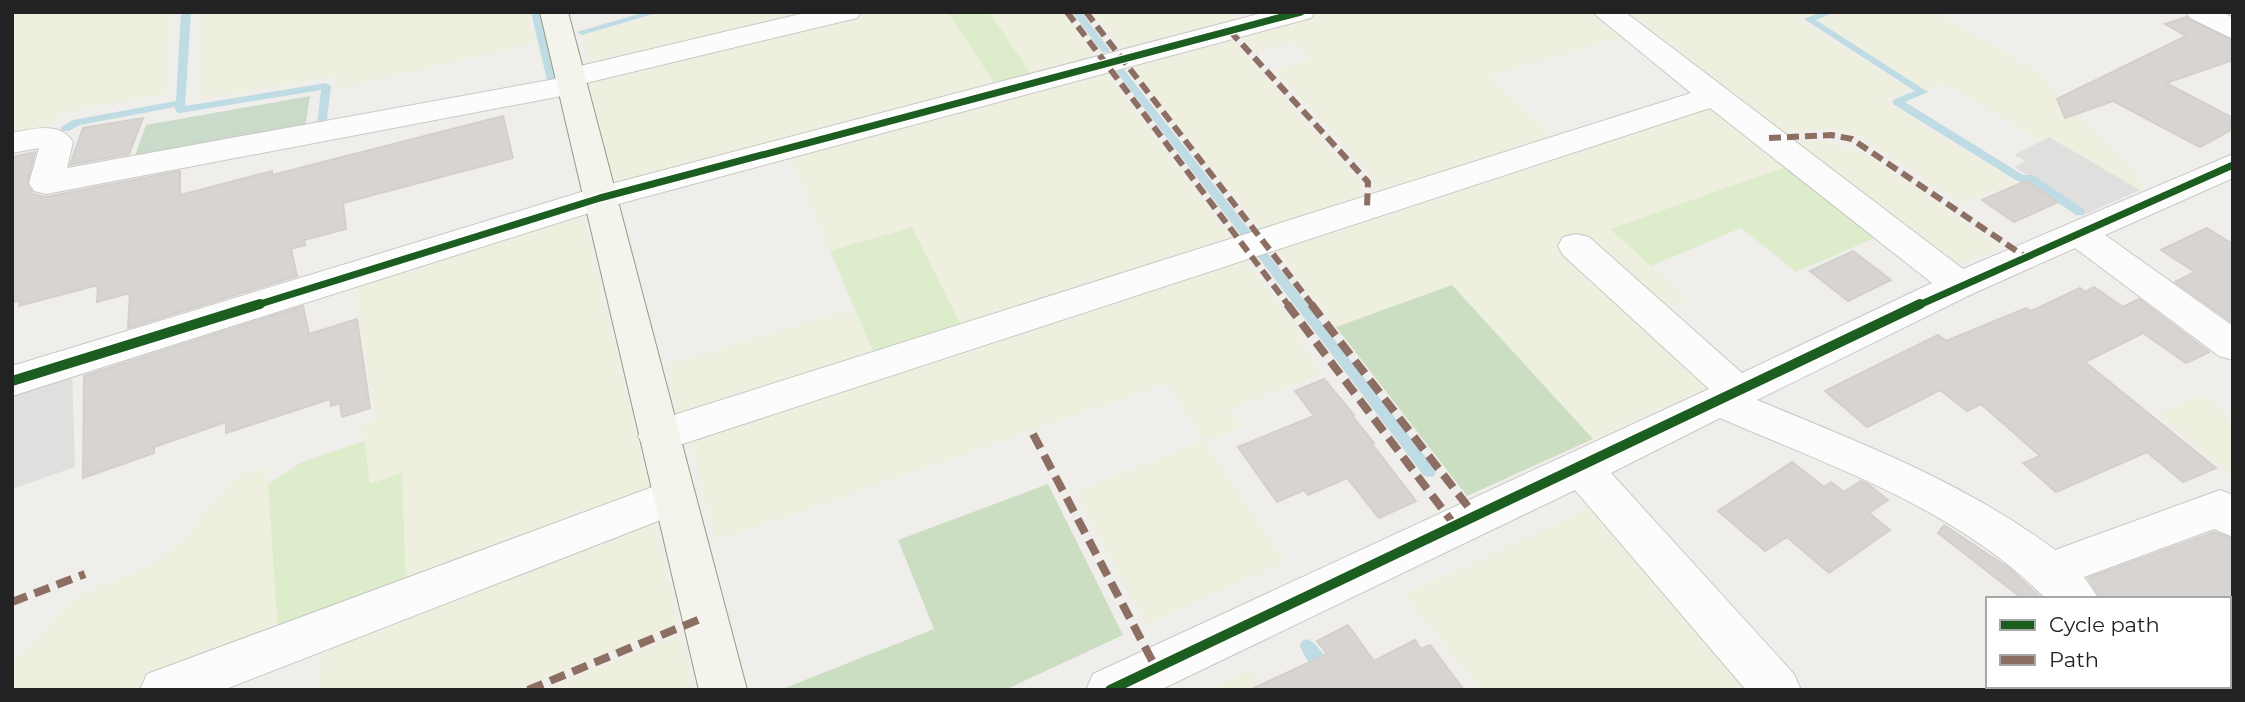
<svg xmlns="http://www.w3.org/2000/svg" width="2245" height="702" font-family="Montserrat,sans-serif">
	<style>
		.farmland { fill: #efefdf }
		.grass { fill: #ddeccb }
		.forest { fill: #cbdec1 }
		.cemetery { fill: #cadbca }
		.parking { fill: #e0dfde }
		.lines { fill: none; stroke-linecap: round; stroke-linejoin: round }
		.stream { fill: #bfdbe3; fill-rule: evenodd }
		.building { fill: #d7d4d2; stroke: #d3d0cc; stroke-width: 2 }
		.street-casing { stroke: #c9c8c7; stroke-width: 2 }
		.secondary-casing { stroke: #999a82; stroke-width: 2 }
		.street { fill: #fdfcfc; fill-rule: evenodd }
		.secondary { fill: #f4f4ed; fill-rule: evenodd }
		.quiet-far1 { stroke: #8d6e63; stroke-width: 6; stroke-dasharray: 12 6; stroke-linecap: butt }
		.quiet { stroke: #8d6e63; stroke-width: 8; stroke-dasharray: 16 8; stroke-linecap: butt }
		.cycleway-far1-casing { stroke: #fff; stroke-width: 10 }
		.cycleway-casing { stroke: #fff; stroke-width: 14 }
		.cycleway-far1 { stroke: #1b5e20; stroke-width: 7 }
		.cycleway { stroke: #1b5e20; stroke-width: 10 }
	</style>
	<rect width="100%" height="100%" fill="#f0eeeb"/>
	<g class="farmland">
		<path d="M12 12H171L165 94 66 112 37 134 12 139Z"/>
		<path d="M202 12H528L535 43 338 89 340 75 198 99Z"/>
		<path d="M665 12 705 13 834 12 590 68 582 35Z"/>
		<path d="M864 12H948L996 86 629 180 613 177 589 82 599 75Z"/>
		<path d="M989 12H1062L1095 55 1087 62 1033 77Z"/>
		<path d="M1093 12H1231L1239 21 1124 51Z"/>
		<path d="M1321 12H1589L1621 37 1488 76 1558 141 1379 199 1377 180 1275 70 1312 59 1296 42 1257 53 1240 34Z"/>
		<path d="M1615 12H1820L1798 20 1909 89 1884 101 2016 182 1962 204 1865 139 1834 129 1772 132Z"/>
		<path d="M1843 12H1936L2041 74 2073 112 2137 174 2144 188 2140 190 2050 137 2042 141 1943 83 1927 91 1817 20Z"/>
		<path d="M1229 37 1361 184 1357 206 1265 234 1128 64Z"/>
		<path d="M1105 70 1234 242 962 329 912 227 830 251 789 154Z"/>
		<path d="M1711 106 1791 165 1611 229 1688 299 1656 312 1712 384 1593 439 1453 285 1336 327 1275 248Z"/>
		<path d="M1825 141 1867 155 2000 247 1959 265 1945 264 1787 143Z"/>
		<path d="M570 213 583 217 649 489 406 585 402 474 370 484 362 424 376 419 353 281Z"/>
		<path d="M1243 257 1303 336 1297 339 1322 374 1229 409 1241 427 1205 441 1286 562 1146 624 1075 492 1204 440 1167 383 716 541 689 437Z"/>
		<path d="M854 308 876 359 679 417 666 365Z"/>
		<path d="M2204 394 2233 423V476L2157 414Z"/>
		<path d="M267 466 278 633 130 690H12V659L26 653 66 605 90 590 149 566 184 539 235 477Z"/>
		<path d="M1596 505 1757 690H1482L1404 595Z"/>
		<path d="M652 517 678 623 517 690H319L322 637Z"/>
		<path d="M681 634 693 690H543Z"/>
		<path d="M1250 670 1261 690H1208Z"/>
	</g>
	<g class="grass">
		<path d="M948 12H989L1033 77 996 86Z"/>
		<path d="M1785 167 1879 236 1796 272 1741 228 1651 266 1610 229Z"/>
		<path d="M912 227 964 331 876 359 830 251Z"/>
		<path d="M364 441 370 484 402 473 406 585 278 633 268 484 302 462Z"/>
	</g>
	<g class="forest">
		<path d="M1452 285 1593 439 1467 496 1336 327Z"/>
		<path d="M1048 484 1123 635 1005 690H780L934 629 898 540Z"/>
	</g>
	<path class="cemetery" d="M310 96 305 128 133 161 146 125Z"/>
	<g class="parking">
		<path d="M2049 137 2140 190 2086 214 2015 167 2025 161 2014 155Z"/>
		<path d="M72 370 75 467 12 489V389Z"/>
	</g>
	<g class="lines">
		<g class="stream">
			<path d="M181 12H191L185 106 326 83 331 86 326 127H318L317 125 321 90 180 113 176 112 175 107 80 125 69 131H61V127L73 120 176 101Z"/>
			<path d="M531 12H541L557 80 555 82H549L547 80Z"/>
			<path d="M645 12H660L582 35 577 32Z"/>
			<path d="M1072 12H1081L1110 50 1108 52H1102Z"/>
			<path d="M1821 12H1835L1816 20 1928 92 1905 102 2023 175H2033L2084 209 2085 212 2084 215H2076L2028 182H2019L1893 104V100L1915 91 1804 19Z"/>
			<path d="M1119 66 1122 67 1251 232 1253 235 1251 238H1243L1116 71V67Z"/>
			<path d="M1262 250 1266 251 1434 468 1436 472 1434 476 1429 477 1424 476 1258 257 1256 254Z"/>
			<path d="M1307 639C1318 644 1328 660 1333 671L1330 676 1325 678C1314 674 1305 657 1300 646L1302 641Z"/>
		</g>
	</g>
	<g class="building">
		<path d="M2186 17 2233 41V60L2166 83 2233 118V129L2200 147 2113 101 2065 118 2057 99 2186 36 2165 24Z"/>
		<path d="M503 116 513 158 343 203 346 229 304 240 305 245 291 249 297 276 128 328 130 293 97 302 98 285 19 306 20 300 12 303V157L35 152 27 184 33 194 45 197 180 171V195L272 171V175Z"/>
		<path d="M143 118 129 154 70 165 83 128Z"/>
		<path d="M2026 181 2058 202 2014 222 1982 200Z"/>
		<path d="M2207 228 2233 244V323L2175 282 2195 272 2161 250Z"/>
		<path d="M1853 251 1891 280 1848 301 1810 271Z"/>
		<path d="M2094 287 2123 307 2139 299 2209 352 2186 363 2143 333 2085 362 2216 468 2183 482 2147 452 2056 492 2023 463 2040 456 1981 404 1967 411 1940 390 1867 427 1825 391 1938 335 1946 341 2026 308 2031 311 2080 288 2085 292Z"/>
		<path d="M303 306 309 334 357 319 370 408 342 417 340 403 331 406 330 399 226 433V422L154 447V453L83 478 84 376Z"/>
		<path d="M1324 379 1354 415 1352 416 1374 443 1372 444 1416 501 1379 518 1347 478 1308 495 1304 490 1277 502 1238 447 1314 416 1295 391Z"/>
		<path d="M1792 462 1824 487 1831 482 1844 492 1861 481 1868 484 1888 500 1869 513 1890 530 1829 573 1787 537 1765 551 1718 511Z"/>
		<path d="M1944 525 2010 569 2042 599H2023L1938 533Z"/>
		<path d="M2214 532 2233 539V599H2101L2088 578Z"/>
		<path d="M1348 625 1374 661 1415 640 1421 649 1430 645 1464 690H1250L1327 654 1317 641Z"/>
	</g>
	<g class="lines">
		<defs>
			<g id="street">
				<path d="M809 12H861L857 18 586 83 583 92 572 94 46 194 34 191 29 183 39 148 12 153V133C33 129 60 121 73 142L67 168 555 79 559 71Z"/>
				<path d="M1266 12H1315L1311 18 611 206 12 396V366L588 190Z"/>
				<path d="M1592 12H1625L1963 269 2233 154V178L2105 235 2233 326V360L2219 356 2075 248 1972 294 1757 400C1861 443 1964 482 2055 550L2220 490 2233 495V537L2214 529 2084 577 2099 599H2046C1958 509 1833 467 1720 418L1611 473 1794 674 1801 690H1746L1575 490 1160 690H1086L1093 674 1709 389 1563 255 1558 246 1563 237 1576 234 1589 237 1742 373 1932 283 1710 108 658 452 644 447 638 436 644 425 658 420 1691 93Z"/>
				<path d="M2186 12H2222L2233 18V39L2190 18Z"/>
				<path d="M674 479 689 485 695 497 689 509 223 690H140L147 674Z"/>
				<path d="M2129 686H2178L2180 690H2131Z"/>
			</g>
			<path id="secondary" d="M540 12H568L747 690H699Z"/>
		</defs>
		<use href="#street" class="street-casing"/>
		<use href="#secondary" class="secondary-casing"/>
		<use href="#street" class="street"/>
		<use href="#secondary" class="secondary"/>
		<g class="quiet-far1">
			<path d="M1067 12 1289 306"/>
			<path d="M1086 12 1313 306"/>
			<path d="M1230 31 1368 182 1367 207"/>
			<path d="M1769 138 1831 135 1852 139 2024 256"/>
		</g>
		<g class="quiet">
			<path d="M1287 304 1456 527"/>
			<path d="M1311 304 1476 517"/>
			<path d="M1033 434 1156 668"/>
			<path d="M12 602 85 574"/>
			<path d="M528 690 705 617"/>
		</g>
		<defs>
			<g id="cycleway-far1">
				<path d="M254 306 600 198 1301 12"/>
				<path d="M1917 306 2233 165"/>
			</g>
			<g id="cycleway">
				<path d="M12 381 260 304"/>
				<path d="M1110 690 1920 304"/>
			</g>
		</defs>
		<use href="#cycleway-far1" class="cycleway-far1-casing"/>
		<use href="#cycleway" class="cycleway-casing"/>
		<use href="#cycleway-far1" class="cycleway-far1"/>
		<use href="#cycleway" class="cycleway"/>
	</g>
	<rect width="2245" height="702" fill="none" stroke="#222222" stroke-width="28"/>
	<rect x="1986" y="597" width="245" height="91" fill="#ffffff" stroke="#a7a7a7" stroke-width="2"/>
	<rect x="2000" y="620" width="35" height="10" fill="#1b5e20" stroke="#a7a7a7" stroke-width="2"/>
	<text x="2049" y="632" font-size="21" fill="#222222">Cycle path</text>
	<rect x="2000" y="655" width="35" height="10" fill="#8d6e63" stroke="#a7a7a7" stroke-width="2"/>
	<text x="2049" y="667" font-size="21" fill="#222222">Path</text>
</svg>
